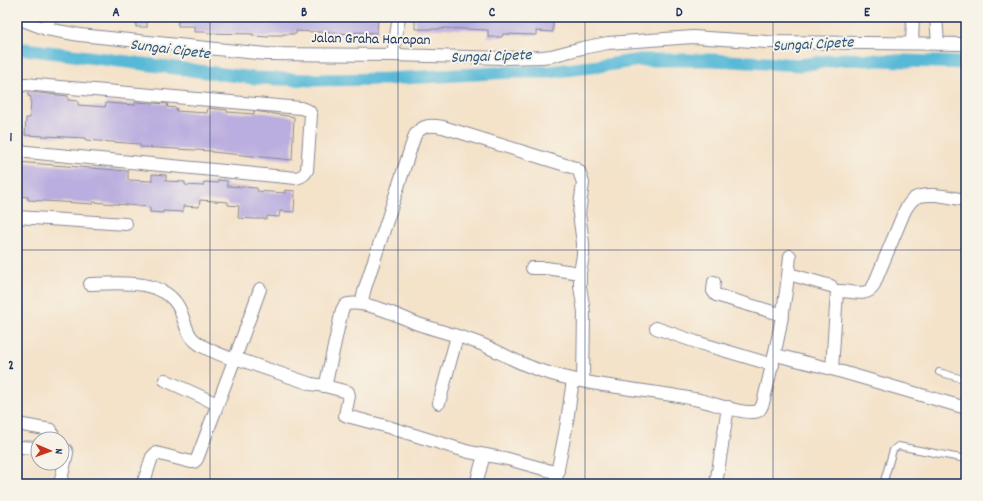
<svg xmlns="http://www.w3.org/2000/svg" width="983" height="501" font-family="Dekko,sans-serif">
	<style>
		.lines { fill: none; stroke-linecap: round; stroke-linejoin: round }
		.canal { stroke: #58b9d7; stroke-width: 13 }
		.building { fill: #baaddf }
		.service-casing { stroke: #888894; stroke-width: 8 }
		.minor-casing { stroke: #888894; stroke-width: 14 }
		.service { stroke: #fff; stroke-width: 6 }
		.minor { stroke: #fff; stroke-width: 12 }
		.grid { fill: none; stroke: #1b2f5e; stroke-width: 1; stroke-opacity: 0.55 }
		.labels { text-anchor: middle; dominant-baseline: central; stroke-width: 4; stroke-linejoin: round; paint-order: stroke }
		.street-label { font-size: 15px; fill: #1b2f5e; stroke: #f7f3e8 }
		.water-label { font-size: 16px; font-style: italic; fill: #2d5882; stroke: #f7f3e8 }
		.neatline { fill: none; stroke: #1b2f5e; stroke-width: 1.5 }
		.grid-label { font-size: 13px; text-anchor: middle; font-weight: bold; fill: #1b2f5e }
	</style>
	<rect width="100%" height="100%" fill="#f7f3e8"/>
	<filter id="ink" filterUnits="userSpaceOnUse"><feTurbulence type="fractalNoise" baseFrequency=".025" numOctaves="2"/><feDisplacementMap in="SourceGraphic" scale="8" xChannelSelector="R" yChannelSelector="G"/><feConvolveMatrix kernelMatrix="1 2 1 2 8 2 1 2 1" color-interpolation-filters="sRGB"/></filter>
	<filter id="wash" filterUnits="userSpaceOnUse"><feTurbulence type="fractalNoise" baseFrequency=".012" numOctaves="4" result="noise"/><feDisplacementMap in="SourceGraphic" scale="16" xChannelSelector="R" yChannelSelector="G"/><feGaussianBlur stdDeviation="0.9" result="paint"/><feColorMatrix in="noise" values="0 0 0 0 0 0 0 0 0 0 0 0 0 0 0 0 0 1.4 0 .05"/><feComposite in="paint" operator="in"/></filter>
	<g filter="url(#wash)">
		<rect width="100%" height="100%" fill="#f4e2c9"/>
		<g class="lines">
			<path class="canal" d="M17 48 254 78 313 80 386 79 513 72H549L607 65 640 60H712L800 65 844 59 966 63"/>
		</g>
		<g id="blocks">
			<g class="building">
				<rect x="136" y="17" width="11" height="10"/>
				<path d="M178 17H378L377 33 355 32V34L296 31V34H283V35H269V37L253 36V34L207 33V32H194V26H178Z"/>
				<path d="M415 17 529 18V17H553V32L536 31V35L503 34 502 37H488V30L443 28V29H415Z"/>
				<path d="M28 92 68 96V100L78 101V105L105 107 106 103 135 105V102L168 104 167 107 177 108 176 111 207 113 208 108 227 110V112L254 114V111L294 117 292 160 212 152V151L140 147V144L85 140V138L25 135 26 118H30L31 97 28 96Z"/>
				<path d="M17 162 128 171V180L152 181V174L166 175V181L185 182V185L203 186 204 182 218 183V180L227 181V186L257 188V191L285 193V190L295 191 294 212 280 211 279 217 267 216V219H255L238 218 239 206 228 205V202L200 200 199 207 183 206V212L163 211V213L150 212V207L93 202V204L28 200V197L17 196Z"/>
			</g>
		</g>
	</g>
	<g filter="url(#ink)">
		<use href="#blocks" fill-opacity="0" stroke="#888894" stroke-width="1"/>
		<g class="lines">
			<defs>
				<g id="service">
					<path d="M939 372 966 380"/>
					<path d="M883 484 893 450 898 446 966 459"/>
				</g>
				<g id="minor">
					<path d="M936 17 938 44"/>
					<path d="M17 18 46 29 80 35 266 54 393 55 505 58 542 57 551 56 582 48 608 43 693 37 767 42 966 44"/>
					<path d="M46 29 50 17"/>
					<path d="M912 43 913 17"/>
					<path d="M393 55 399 17"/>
					<path d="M17 88 25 84 301 108 309 111 311 115 307 170C305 175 301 177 296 178L17 151"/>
					<path d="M17 217 126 224"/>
					<path d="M532 268H546L580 273"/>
					<path d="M789 274 831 286"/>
					<path d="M714 282 713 291 716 295 783 315"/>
					<path d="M90 284C117 283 162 278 178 306 184 316 185 331 193 339 204 350 221 354 234 360"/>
					<path d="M361 304 365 288 415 135C423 124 431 125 443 127L575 168 579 171 583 183 579 214 583 243V255L580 273V286L584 312 583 381"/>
					<path d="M656 328 696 342 773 365"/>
					<path d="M776 355 832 369 966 408"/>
					<path d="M235 358 260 289"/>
					<path d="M832 369 837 291C850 290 865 298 873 287L905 210C908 206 910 201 915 198 928 191 952 198 966 200"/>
					<path d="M165 380 217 404"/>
					<path d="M325 386 348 392 349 396 345 415 347 416 385 426 469 452 508 459 558 473"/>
					<path d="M439 403 457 336"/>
					<path d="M17 424 51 430 54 439"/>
					<path d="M17 447 38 448"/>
					<path d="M60 484 67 453 66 450 62 449"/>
					<path d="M143 484 152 457 156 453 191 462H194L197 459 235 358 311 384 325 386 326 383 342 310C344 307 345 304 348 304 366 300 401 317 418 324 439 331 460 336 481 344 502 353 521 365 542 371 591 387 644 389 694 399 712 402 736 413 753 412 760 412 761 408 763 403 775 354 786 306 790 256"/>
					<path d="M476 484 484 455"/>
					<path d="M555 484 566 428 573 380"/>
					<path d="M716 484 728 407"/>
				</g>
			</defs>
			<use href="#service" class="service-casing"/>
			<use href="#minor" class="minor-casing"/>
			<use href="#service" class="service"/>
			<use href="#minor" class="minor"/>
		</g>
	</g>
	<path class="grid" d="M210 17V484M398 17V484M585 17V484M773 17V484M17 250H966"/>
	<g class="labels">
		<g class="street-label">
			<text transform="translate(371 40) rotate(1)">Jalan Graha Harapan</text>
		</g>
		<g class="water-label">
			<text transform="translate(813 45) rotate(-3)">Sungai Cipete</text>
			<text transform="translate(170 50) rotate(7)">Sungai Cipete</text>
			<text transform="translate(491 57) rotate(-2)">Sungai Cipete</text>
		</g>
	</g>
	<rect width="983" height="501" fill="none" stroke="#f7f3e8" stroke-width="44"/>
	<g transform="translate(50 451) rotate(92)"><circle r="19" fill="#f7f3e8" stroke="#9fa5b1"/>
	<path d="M0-3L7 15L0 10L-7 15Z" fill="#c8321e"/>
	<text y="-6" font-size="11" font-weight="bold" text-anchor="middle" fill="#1b2f5e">N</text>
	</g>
	<rect x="22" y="22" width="939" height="457" class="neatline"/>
	<g class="grid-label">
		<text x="116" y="16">A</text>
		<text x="304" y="16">B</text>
		<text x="492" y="16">C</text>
		<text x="679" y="16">D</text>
		<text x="867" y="16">E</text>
		<text x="11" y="141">1</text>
		<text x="11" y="369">2</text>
	</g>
</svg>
